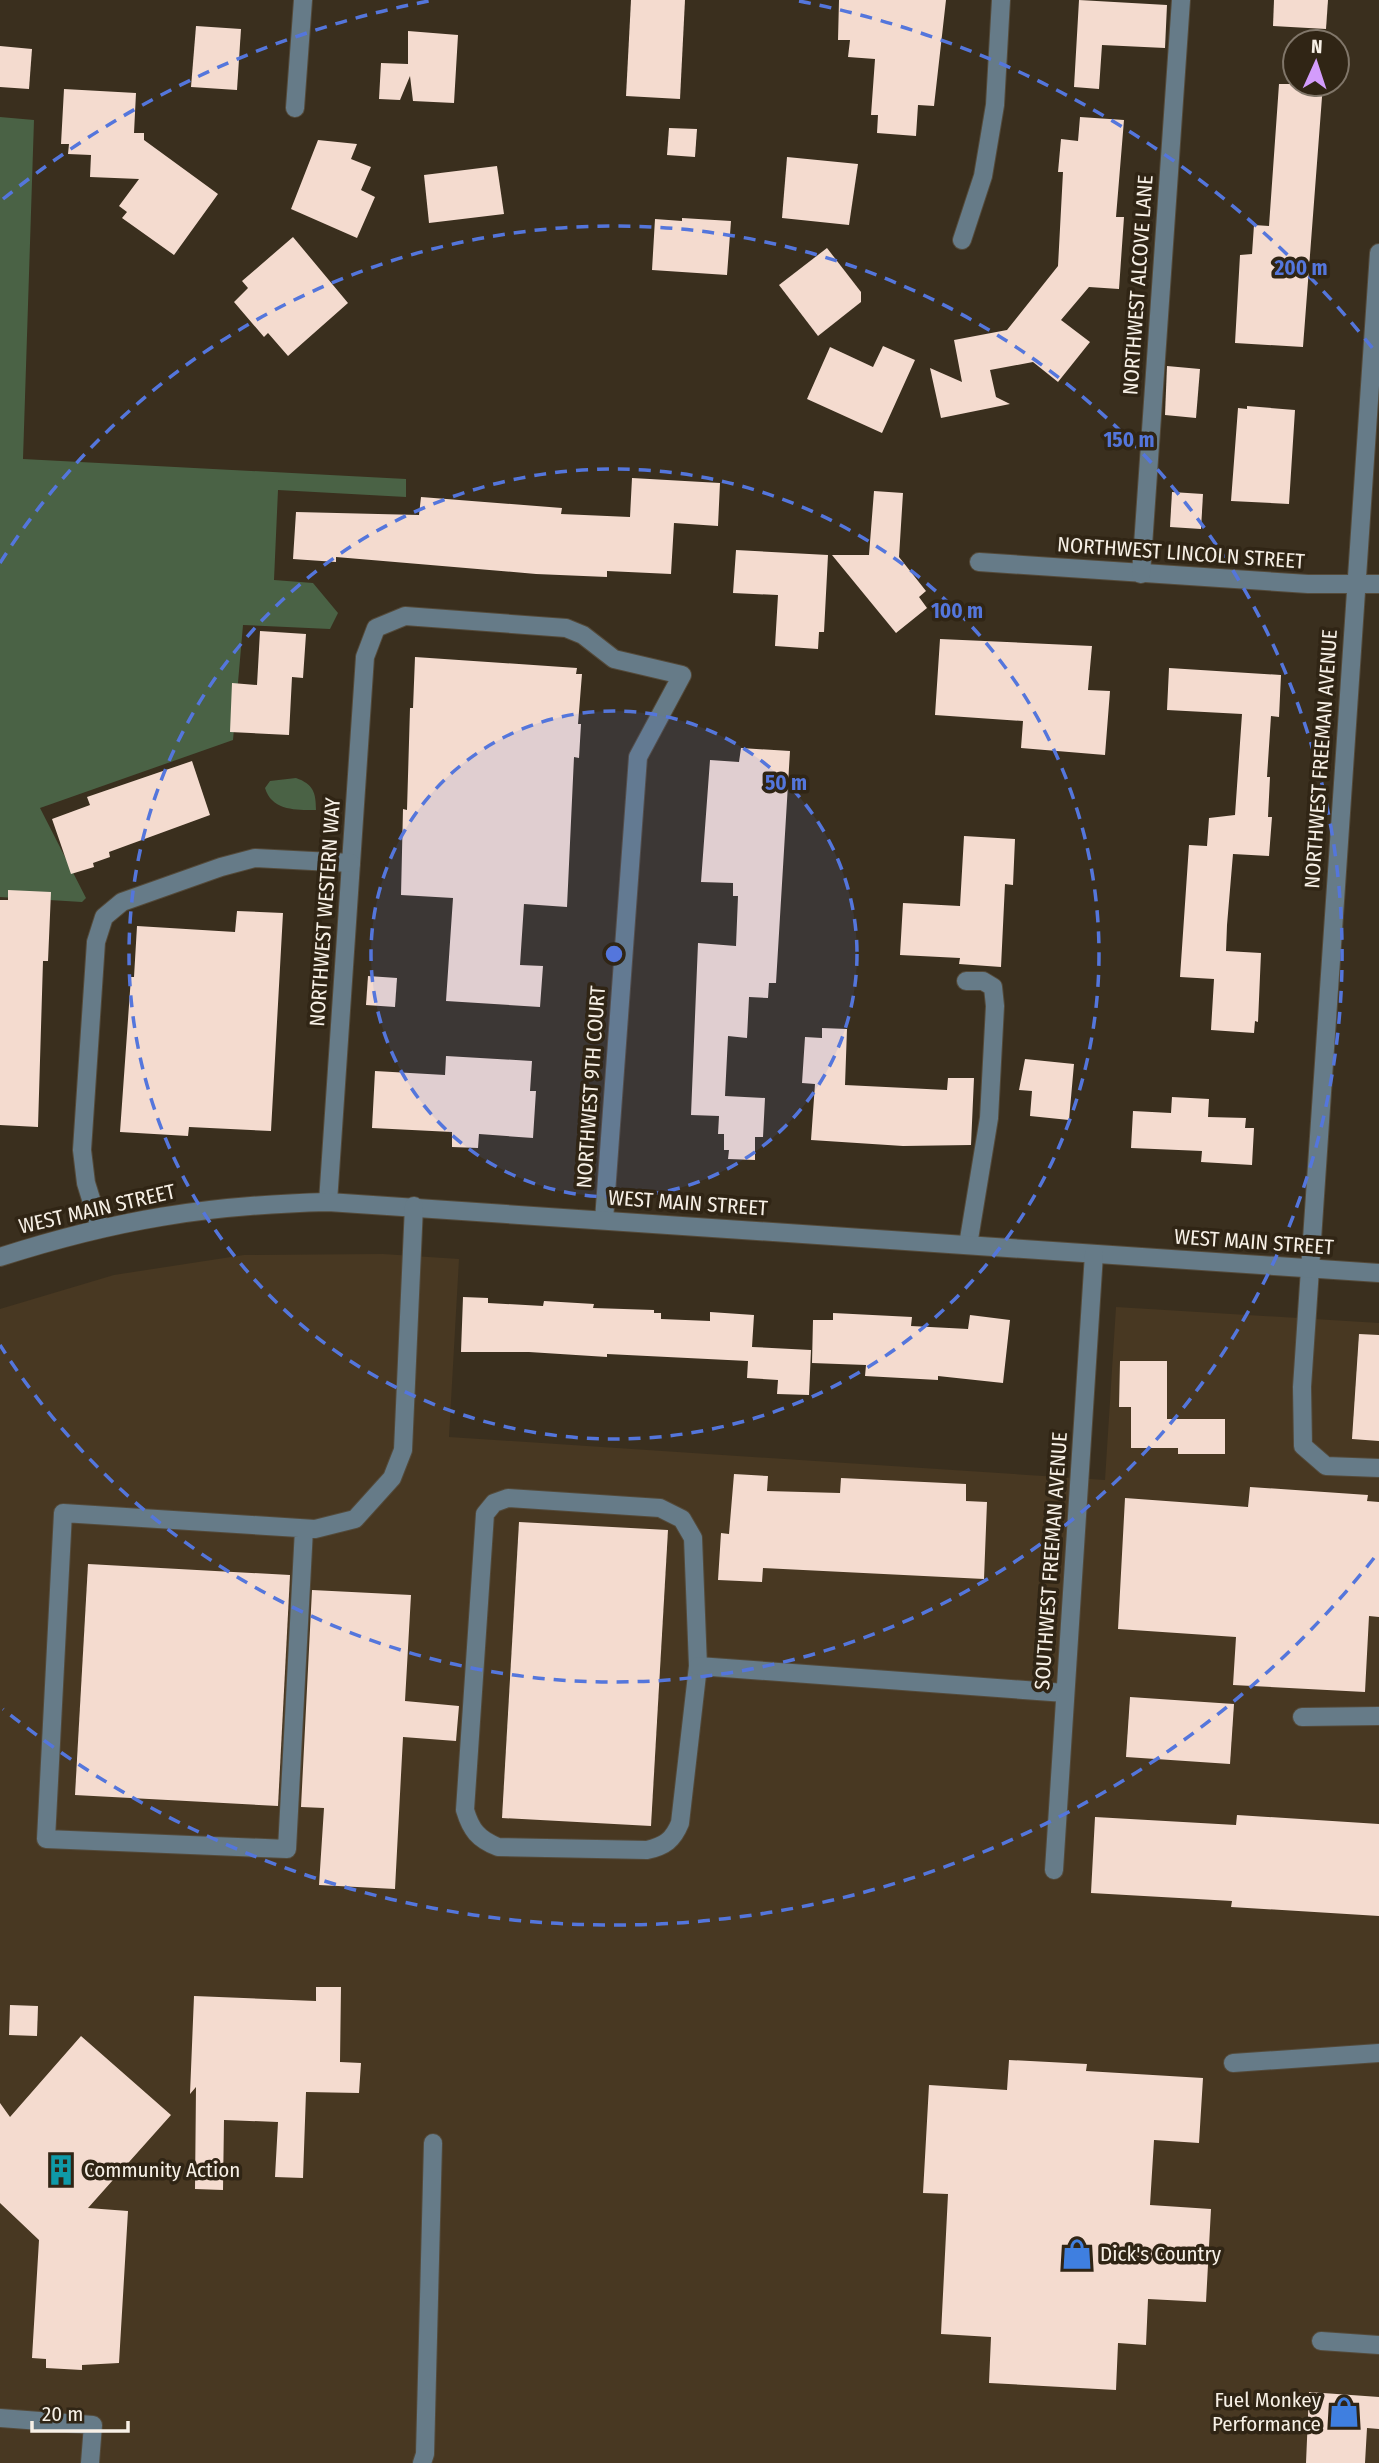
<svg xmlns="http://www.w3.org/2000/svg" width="1379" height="2463" font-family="'Fira Sans Condensed',sans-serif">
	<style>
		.built { fill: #483822 }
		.green { fill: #4a6245 }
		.building { fill: #f4dbcf }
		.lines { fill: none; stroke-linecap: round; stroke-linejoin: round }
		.minor-casing { stroke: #544a3a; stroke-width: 20 }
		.minor { stroke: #667b88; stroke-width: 18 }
		.ring { fill: none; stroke: #5476dc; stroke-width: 3.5; stroke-dasharray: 12 9 }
		.labels { text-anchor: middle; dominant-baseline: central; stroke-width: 7; stroke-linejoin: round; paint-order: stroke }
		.street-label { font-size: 21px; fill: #f7f0e6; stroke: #302515 }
		.poi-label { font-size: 21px; fill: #f7f0e6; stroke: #302515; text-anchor: start }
		.centre { fill: #5476dc; stroke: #302515; stroke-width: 3.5 }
		.ring-label { font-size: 21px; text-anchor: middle; font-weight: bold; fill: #5476dc; stroke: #302515; stroke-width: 7; stroke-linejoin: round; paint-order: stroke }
	</style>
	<rect width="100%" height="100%" fill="#3a2f1e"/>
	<path class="built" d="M383 1254 459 1259 449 1437 1105 1480 1116 1307 1379 1323V2463H0V1309L114 1275 244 1255Z"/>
	<g class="green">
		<path d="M0 117 34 120 23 459 406 479V497L278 490 274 580 313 583 338 613 330 629 243 625 233 740 40 808 86 898 82 902 0 897Z"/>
		<path d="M296 778C313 784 316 792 316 810 296 810 272 811 265 788L270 781Z"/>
	</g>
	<g class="building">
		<path d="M631 0H685L680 99 626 96Z"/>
		<path d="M839 0H946L934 106 918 105 916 136 877 133 878 115H871L875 59 848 57 850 40H838Z"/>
		<path d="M1079 0 1167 5 1165 48 1102 45 1099 89 1074 87Z"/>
		<path d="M1274 0H1328L1326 29 1273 26Z"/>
		<path d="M196 26 241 29 237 90 191 87Z"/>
		<path d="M408 31 458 35 454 103 413 101 410 76 400 100 379 99 381 63 408 64Z"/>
		<path d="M0 46 32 49 29 89 0 87Z"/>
		<path d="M1279 84H1323L1303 347 1235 343 1240 255 1252 254 1254 225 1269 226Z"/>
		<path d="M64 89 136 93 134 133H144V140L218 194 174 255 122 218 127 212 119 206 139 179 90 177 91 155 68 154 69 144H61Z"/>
		<path d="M1080 117 1124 120 1116 217H1124L1119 289 1089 287 1061 320 1090 342 1058 382 1033 362 990 370 996 397 1010 404 941 418 930 368 962 382 954 340 1007 330 1058 266 1063 172H1058L1061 139 1078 141Z"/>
		<path d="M669 128 697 129 695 157 667 155Z"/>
		<path d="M318 140 357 144 351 159 371 167 361 190 375 197 357 238 291 209Z"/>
		<path d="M787 157 858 164 849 225 782 218Z"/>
		<path d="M497 166 504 214 429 223 424 175Z"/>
		<path d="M682 218 731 221 727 275 652 270 655 219 682 221Z"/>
		<path d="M293 237 348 303 288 356 268 333 264 337 234 302 248 288 242 281Z"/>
		<path d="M827 248 861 292V302L818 336 779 285Z"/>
		<path d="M883 346 915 360 882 433 807 399 830 347 873 367Z"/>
		<path d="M1167 366 1200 369 1196 418 1165 415Z"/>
		<path d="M1247 406 1295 410 1289 504 1231 501 1238 408 1247 409Z"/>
		<path d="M632 478 720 483 718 526 674 523 671 574 607 571V577L536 574 336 557V562L293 559 296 512 419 515 421 497 562 508 561 514 630 517Z"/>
		<path d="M874 491 903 493 899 557 926 591 919 597 927 608 896 633 832 555H869Z"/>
		<path d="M1172 492 1203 494 1201 529 1170 527Z"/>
		<path d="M736 550 828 555 824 632H819L818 649 775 646 778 595 733 593Z"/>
		<path d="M260 631 306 634 303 678 292 677 289 735 230 732 232 683 257 685Z"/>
		<path d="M940 639 1092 646 1088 690 1110 691 1105 755 1021 748 1023 721 935 715Z"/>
		<path d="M415 657 577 668 576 674H582L578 724H581L579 758 574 757 567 907 524 904 520 965 543 966 540 1007 446 1001 453 898 401 895 403 809 407 810 410 708H413Z"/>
		<path d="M1169 668 1281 675 1279 717 1271 716 1267 777H1270L1268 817H1272L1269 856 1233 854 1227 925 1226 951 1261 953 1258 1022 1255 1021 1254 1033 1211 1030 1214 979 1180 977 1189 845 1207 846 1209 818 1235 815 1242 714 1167 710Z"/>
		<path d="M741 748 790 751 776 983H769L768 998 749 997 747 1038 728 1036 725 1096 765 1098 763 1137H755V1160L728 1159 729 1150H724V1134H718L719 1116 691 1115 698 943 736 946 738 896H733V883L701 882 710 760 739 762Z"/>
		<path d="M192 761 210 815 109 852 110 857 93 863 94 867 71 874 52 819 90 805 87 797Z"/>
		<path d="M964 836 1015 839 1013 885 1005 884 1001 967 959 964 960 958 900 955 903 903 960 906Z"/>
		<path d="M8 890 51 892 48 961H43L38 1127 0 1125V900H8Z"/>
		<path d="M237 911 283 913 271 1131 189 1127 188 1136 120 1132 131 977H134L137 926 235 932Z"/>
		<path d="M368 976 397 978 395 1007 366 1005Z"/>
		<path d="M822 1028 847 1029 845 1085 947 1090 948 1078H974L971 1145 903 1146 811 1140 815 1084 802 1083 805 1037 822 1038Z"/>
		<path d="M446 1056 532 1061 530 1091H536L533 1138 479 1134 478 1148 452 1147V1132L372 1128 375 1071 445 1075Z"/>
		<path d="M1025 1059 1074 1064 1069 1120 1030 1116 1032 1091 1019 1090Z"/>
		<path d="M1172 1097 1209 1099 1208 1117 1246 1118 1245 1128H1254L1252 1165 1201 1162 1202 1151 1131 1148 1133 1111 1171 1113Z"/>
		<path d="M463 1297 488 1298V1303L543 1306 544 1301 594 1304 593 1308 654 1310V1313H661V1319L710 1321V1312L754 1315 752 1347 811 1350 809 1395 777 1394 778 1380 747 1378 748 1361 607 1354V1357L529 1352H461Z"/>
		<path d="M833 1313 912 1317 911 1326 968 1329 970 1315 1010 1320 1003 1383 938 1376V1380L865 1376 866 1365 812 1363 813 1320H833Z"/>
		<path d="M1359 1334 1379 1335V1441L1352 1439Z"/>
		<path d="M1120 1361H1167V1419H1225V1454H1178V1448H1131V1407H1119Z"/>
		<path d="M734 1474 768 1476 767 1491 840 1493 841 1478 966 1484V1501L987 1502 984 1579 763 1568 762 1582 718 1580 721 1533 729 1534Z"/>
		<path d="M1250 1487 1368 1495 1367 1501 1379 1502V1617L1369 1616 1365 1692 1233 1685 1236 1637 1118 1629 1125 1498 1248 1507Z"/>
		<path d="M519 1522 668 1530 651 1826 502 1818Z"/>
		<path d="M88 1564 290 1575 278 1806 75 1795Z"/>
		<path d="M312 1590 411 1595 405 1701 459 1706 456 1741 403 1737 395 1889 319 1885 324 1808 301 1807Z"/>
		<path d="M1130 1697 1234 1704 1230 1764 1126 1757Z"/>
		<path d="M1237 1815 1379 1824V1916L1231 1907 1232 1901 1091 1893 1095 1817 1236 1825Z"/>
		<path d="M316 1987H341L340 2062 361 2063 359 2093 306 2092 303 2178 275 2177 278 2122 224 2120 223 2190 195 2189 196 2087 190 2094 194 1996 316 2001Z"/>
		<path d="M10 2005 38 2006 37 2036 9 2035Z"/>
		<path d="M81 2036 171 2115 88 2208 128 2211 119 2363 82 2365V2370L46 2368V2359L32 2358 39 2240 0 2203V2103L10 2117Z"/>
		<path d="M1009 2060 1087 2064 1086 2071 1203 2078 1199 2143 1154 2140 1150 2205 1211 2209 1206 2302 1148 2299 1146 2345 1118 2343 1116 2390 989 2383 991 2337 941 2334 948 2194 923 2193 929 2085 1007 2090Z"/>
		<path d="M1309 2392 1379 2397V2429L1367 2428 1365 2463H1306Z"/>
	</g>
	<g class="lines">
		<defs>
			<g id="minor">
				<path d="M295 108 303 0"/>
				<path d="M962 240 983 176 995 105 1001 0"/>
				<path d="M1379 253 1302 1387 1303 1446 1326 1466 1379 1468"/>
				<path d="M979 562 1308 584H1379"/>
				<path d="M1141 574 1181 0"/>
				<path d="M966 981H983L993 987 995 1006 989 1118 968 1245"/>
				<path d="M328 1202 365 657 376 628 405 616 566 628 583 635 614 659 682 675 638 757 604 1220"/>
				<path d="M100 1228 86 1183 82 1150 96 942 104 917 122 902 221 867 255 858 351 863"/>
				<path d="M0 1257C115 1220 207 1205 328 1202L1379 1273"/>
				<path d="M508 1498 660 1508 682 1519 693 1538 698 1666 680 1823C673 1840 665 1846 647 1850L498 1847C478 1839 471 1830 465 1810L485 1514 494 1503Z"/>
				<path d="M304 1529 287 1849 46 1839 63 1513 315 1529 355 1519 392 1478 403 1450 414 1206"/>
				<path d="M698 1666 1065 1693"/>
				<path d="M1302 1717 1379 1716"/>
				<path d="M1054 1870 1094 1254"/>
				<path d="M1233 2063 1379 2053"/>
				<path d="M1321 2341 1379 2345"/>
				<path d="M0 2418 93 2425 90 2463"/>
				<path d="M422 2463 425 2454 433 2143"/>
			</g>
		</defs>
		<use href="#minor" class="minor-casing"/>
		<use href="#minor" class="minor"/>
	</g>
	<circle cx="614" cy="954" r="243" fill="#5476dc" fill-opacity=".12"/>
	<g class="ring">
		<circle cx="614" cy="954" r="243"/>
		<circle cx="614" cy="954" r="485"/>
		<path d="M0 563A728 728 0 1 1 0 1345"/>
		<path d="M1374 1558A971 971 0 0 1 3 1709M3 199A971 971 0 0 1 429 1M799 1A971 971 0 0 1 1374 350"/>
	</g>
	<defs>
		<symbol id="building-bare" viewBox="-9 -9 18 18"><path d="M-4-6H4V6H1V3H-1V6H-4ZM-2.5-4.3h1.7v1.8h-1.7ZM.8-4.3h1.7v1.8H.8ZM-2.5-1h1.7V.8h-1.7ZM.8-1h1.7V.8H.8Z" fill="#0f9aa8" stroke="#302515" stroke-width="2.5" paint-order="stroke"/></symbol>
		<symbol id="shop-bare" viewBox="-9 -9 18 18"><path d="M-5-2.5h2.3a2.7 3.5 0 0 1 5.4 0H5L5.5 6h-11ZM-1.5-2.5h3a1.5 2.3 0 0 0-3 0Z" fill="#3f7fe0" stroke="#302515" stroke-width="2.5" paint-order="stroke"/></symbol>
	</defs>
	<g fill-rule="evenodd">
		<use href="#building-bare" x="39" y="2148" width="44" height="44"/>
		<use href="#shop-bare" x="1055" y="2232" width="44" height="44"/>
		<use href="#shop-bare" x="1322" y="2390" width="44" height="44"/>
	</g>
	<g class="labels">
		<g class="street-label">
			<text transform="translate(1138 285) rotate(-86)">NORTHWEST ALCOVE LANE</text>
			<text transform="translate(1181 553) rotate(4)">NORTHWEST LINCOLN STREET</text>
			<text transform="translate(1321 759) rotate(-86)">NORTHWEST FREEMAN AVENUE</text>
			<text transform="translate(325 912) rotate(-86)">NORTHWEST WESTERN WAY</text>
			<text transform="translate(591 1087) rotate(-86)">NORTHWEST 9TH COURT</text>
			<text transform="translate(688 1203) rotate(4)">WEST MAIN STREET</text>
			<text transform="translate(97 1209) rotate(-13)">WEST MAIN STREET</text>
			<text transform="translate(1254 1242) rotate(4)">WEST MAIN STREET</text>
			<text transform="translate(1051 1561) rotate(-86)">SOUTHWEST FREEMAN AVENUE</text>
		</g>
		<g class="poi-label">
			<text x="84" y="2170">Community Action</text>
			<text x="1100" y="2254">Dick's Country</text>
			<text x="1321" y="2400" text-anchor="end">Fuel Monkey<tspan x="1321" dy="24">Performance</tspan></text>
		</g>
	</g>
	<circle cx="614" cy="954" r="10" class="centre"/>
	<g class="ring-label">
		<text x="1301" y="275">200 m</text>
		<text x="1129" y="447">150 m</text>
		<text x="957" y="618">100 m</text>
		<text x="786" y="790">50 m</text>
	</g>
	<g transform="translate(1316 63) rotate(3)"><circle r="33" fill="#302515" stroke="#807669" stroke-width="2"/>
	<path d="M0-5L12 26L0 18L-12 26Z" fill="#d39cfc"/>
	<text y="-10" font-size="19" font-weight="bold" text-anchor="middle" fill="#f7f0e6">N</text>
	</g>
	<path d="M32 2421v10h96v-10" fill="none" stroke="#f7f0e6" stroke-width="3.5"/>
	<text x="42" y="2421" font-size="21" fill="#f7f0e6" stroke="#302515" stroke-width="5" paint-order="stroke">20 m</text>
</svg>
